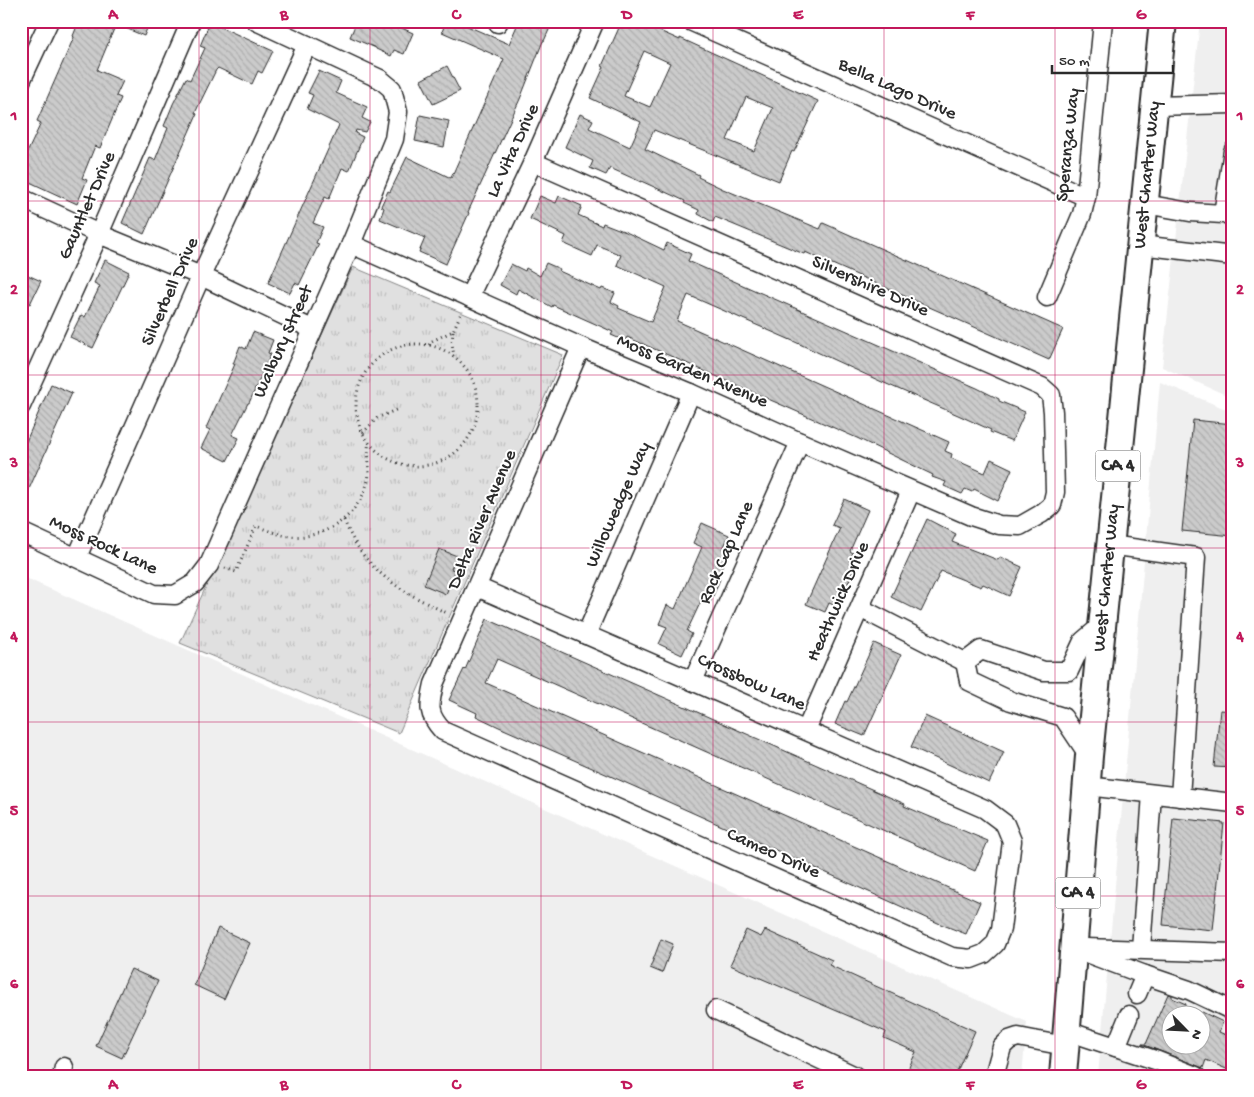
<svg xmlns="http://www.w3.org/2000/svg" width="1254" height="1097" font-family="'Gochi Hand',sans-serif">
	<style>
		.built { fill: #efefef; fill-rule: evenodd }
		.park { fill: url(#park-tufts); stroke: #868686 }
		.building { fill: url(#building-back-hatch); stroke: #2b2b2b; fill-rule: evenodd }
		.lines { fill: none; stroke-linecap: round; stroke-linejoin: round }
		.minor-casing { stroke: #2b2b2b; stroke-width: 21 }
		.highway-casing { stroke: #2b2b2b; stroke-width: 30 }
		.path { stroke: #2b2b2b; stroke-width: 3; stroke-dasharray: 1 4; stroke-linecap: butt }
		.minor { stroke: #fff; stroke-width: 18 }
		.highway { stroke: #fff; stroke-width: 26 }
		.grid { fill: none; stroke: #c2185b; stroke-width: 1; stroke-opacity: 0.55 }
		.labels { text-anchor: middle; dominant-baseline: central; stroke-width: 4; stroke-linejoin: round; paint-order: stroke }
		.shield { fill: #fff; stroke: #6b6b6b; stroke-width: 1 }
		.shield-label { font-size: 18px; font-weight: bold; fill: #2b2b2b }
		.street-label { font-size: 19px; fill: #2b2b2b; stroke: #fff }
		.neatline { fill: none; stroke: #c2185b; stroke-width: 2 }
		.grid-label { font-size: 16px; text-anchor: middle; font-weight: bold; fill: #c2185b }
	</style>
	<defs>
		<pattern id="park-tufts" width="24" height="20" patternUnits="userSpaceOnUse" patternTransform="scale(1.25)"><rect width="24" height="20" fill="#e0e0e0"/><path d="M3 7l-1-3M5 7V3M7 7l1-3M15 17l-1-3M17 17v-4M19 17l1-3" fill="none" stroke="#c0c0c0"/></pattern>
		<pattern id="building-back-hatch" width="6" height="6" patternUnits="userSpaceOnUse" patternTransform="scale(1.25)"><rect width="6" height="6" fill="#cbcbcb"/><path d="M-1 5l2 2M0 0l6 6M5-1l2 2" fill="none" stroke="#aeaeae"/></pattern>
	</defs>
	<rect width="100%" height="100%" fill="#fff"/>
	<filter id="ink" filterUnits="userSpaceOnUse"><feTurbulence type="fractalNoise" baseFrequency=".02" numOctaves="2"/><feDisplacementMap in="SourceGraphic" scale="10" xChannelSelector="R" yChannelSelector="G"/><feConvolveMatrix kernelMatrix="1 2 1 2 8 2 1 2 1" color-interpolation-filters="sRGB"/></filter>
	<g filter="url(#ink)">
		<g class="built">
			<path d="M1200 21H1233V398L1162 367Z"/>
			<path d="M1160 382 1233 412V1076H1098ZM1172 1014H1202V1044H1172Z"/>
			<path d="M21 576 1027 1022 1022 1076H21Z"/>
		</g>
		<path class="park" d="M353 267 563 355 399 733 180 643Z"/>
		<g class="building">
			<path d="M79 21H150L144 36 116 24 97 70 123 81 116 96 121 98 100 148 95 146 82 178 87 180 77 204 21 178V150L27 153 41 123 37 121 74 37 73 36Z"/>
			<path d="M357 21H386L413 33 404 54 394 50 391 56 376 49V48L350 37Z"/>
			<path d="M446 21H467L465 25 509 44 519 21H553L544 41H543L520 99 468 212 469 213 446 264 419 252 425 238 380 219 384 208 381 206 388 191 390 192 407 157 451 178 504 59 442 32Z"/>
			<path d="M622 21H637L680 40V38L818 101 794 152 792 151 779 181 654 130 645 149 699 175 698 177 723 189 820 229 823 223 1063 329 1049 360 805 252 804 254 715 217 713 222 698 214 699 210 684 203 685 201 641 181V182L610 168 606 175 590 168 593 161 565 147 580 114 593 120 589 128 630 147 641 122 590 98 604 67 602 66ZM644 51 670 63 650 107 624 96ZM746 97 773 108 754 151 727 140Z"/>
			<path d="M210 22 273 51 262 73 258 71 252 84 218 68 216 70 195 113 197 114 144 234 122 223 150 158 155 160 168 128 164 126 173 104 186 78 190 80 205 48 200 46Z"/>
			<path d="M447 66 460 91 433 104 421 80Z"/>
			<path d="M319 71 341 81 336 93 367 107 362 118 370 122 365 132 356 130 355 133 363 137 349 171 342 168 329 199 325 197 313 223 323 227 316 243 319 244 299 285 295 283 290 293 268 283 339 125 307 109 313 95 308 93Z"/>
			<path d="M420 115 449 121 444 147 415 141Z"/>
			<path d="M540 196 556 203 559 196 582 206 578 215 602 226 603 223 626 232 664 250 667 243 691 254 688 261 977 388 999 399V401L1025 412 1012 441 990 432 991 430 958 415 882 382 793 341 688 295 677 321 949 442 945 451 952 454 951 458 985 473 991 459 1012 469 998 501 974 489 972 492 965 489 962 494 944 486 946 482 932 477 933 475 857 438 627 337 625 341 611 335 613 332 600 326 553 305 552 307 518 289 516 294 500 285 511 264 525 271 526 268 540 276 546 263 560 269 559 271 601 290 602 288 615 293 611 302 619 306 618 308 651 322 666 287 617 265 621 255 597 245 592 256 563 243 566 236 530 219Z"/>
			<path d="M105 260 129 272 93 348 70 337 81 315 85 317 100 286 94 283Z"/>
			<path d="M21 272 41 281 30 304 21 300Z"/>
			<path d="M253 332 273 340 268 353 271 354 249 403H248L232 435 239 438 227 461 201 448 210 430 206 428 235 364H233L240 346 246 349Z"/>
			<path d="M51 384 72 393 21 507V453Z"/>
			<path d="M1193 420 1233 424V536L1182 531Z"/>
			<path d="M844 499 868 510 850 551 853 553 849 561 856 564 846 588 838 607 829 603 825 612 806 604 840 528 832 525Z"/>
			<path d="M927 519 956 534 952 542 998 560 1000 557 1022 567 1009 596 983 584 981 587 941 571 921 612 891 597Z"/>
			<path d="M702 523 729 535 723 549 729 552 717 578 720 579 710 603 702 599 687 631 692 634 682 655 659 644 667 627 659 624 667 605 675 609 702 547 693 543Z"/>
			<path d="M439 549 457 556 451 569 456 570 446 594 424 585Z"/>
			<path d="M487 619 905 804 904 806 988 841 975 871 497 659 486 683 980 902 966 934 938 923 633 786 499 727 476 716 477 713 449 700 464 669 465 670Z"/>
			<path d="M874 643 901 655 864 736 835 724 845 701 847 702Z"/>
			<path d="M1220 710 1233 711V768L1214 767Z"/>
			<path d="M925 716 1004 752 989 783 911 747Z"/>
			<path d="M1173 818 1224 823 1213 930 1163 925Z"/>
			<path d="M218 928 250 943 224 999 194 985Z"/>
			<path d="M746 930 761 937 765 930 832 960 829 965 975 1031 955 1076H905L916 1052 884 1038 886 1032 730 965Z"/>
			<path d="M661 939 673 944 662 973 650 968Z"/>
			<path d="M131 969 158 981 122 1058 96 1046Z"/>
			<path d="M1168 994 1172 995V998L1186 1004 1181 1014H1172V1044H1202V1012L1223 1022 1219 1032 1233 1038V1072L1206 1060 1203 1068 1142 1044H1146Z"/>
		</g>
		<g class="lines">
			<defs>
				<g id="minor">
					<path d="M690 21 1086 197"/>
					<path d="M498 23 499 21"/>
					<path d="M21 81 49 21"/>
					<path d="M1154 106 1233 104"/>
					<path d="M21 198 99 234 201 276 312 329"/>
					<path d="M1145 204 1190 212 1223 214 1233 151"/>
					<path d="M351 244 581 347 691 393 800 442 971 516 999 525 1020 526 1041 514 1052 505 1055 492 1053 412 1051 395 1042 387 533 162"/>
					<path d="M1140 245 1233 256"/>
					<path d="M469 297 533 162 595 21"/>
					<path d="M1047 297 1082 214 1086 197 1103 21"/>
					<path d="M21 406 99 234 191 21"/>
					<path d="M21 532 154 594 175 595 195 583 209 565 351 244 394 139 398 112 392 89 380 79 256 21"/>
					<path d="M1110 545 1196 557 1180 797"/>
					<path d="M77 557 201 276 307 45"/>
					<path d="M477 587 985 809 1005 824 1012 841 1001 929 995 944 984 954 971 959 952 957 443 731C427 714 429 706 434 684L581 347"/>
					<path d="M860 608 965 662"/>
					<path d="M586 635 691 393"/>
					<path d="M965 662 981 650 1044 671H1069L1083 641 1102 625"/>
					<path d="M965 662 969 681 1011 701 1063 717 1089 756"/>
					<path d="M693 681 800 442"/>
					<path d="M806 730 911 491"/>
					<path d="M1087 786 1233 803"/>
					<path d="M1073 948 1145 975 1189 990 1233 1011"/>
					<path d="M1086 948 1233 953"/>
					<path d="M1141 949 1152 794"/>
					<path d="M1137 994 1145 975"/>
					<path d="M716 1010 855 1076"/>
					<path d="M1067 1031 1158 1061 1196 1076"/>
					<path d="M1116 1047 1129 1015"/>
					<path d="M62 1076 64 1067"/>
					<path d="M994 1076 1002 1047 1009 1040 1018 1037 1065 1046"/>
				</g>
				<g id="highway">
					<path id="s1" d="M1063 1076 1089 756 1163 21"/>
				</g>
			</defs>
			<use href="#minor" class="minor-casing"/>
			<use href="#highway" class="highway-casing"/>
			<g class="path">
				<path d="M453 331 452 344 454 356"/>
				<circle cx="417" cy="405" r="61"/>
				<path d="M429 345 432 341 453 331 462 311"/>
				<path d="M363 433 377 418 398 409"/>
				<path d="M344 520C364 571 400 591 447 613"/>
				<path d="M225 568 236 572 256 526C267 530 278 535 290 536 323 540 358 517 367 484 372 468 366 454 369 442"/>
			</g>
			<use href="#minor" class="minor"/>
			<use href="#highway" class="highway"/>
		</g>
	</g>
	<path class="grid" d="M199 21V1076M370 21V1076M541 21V1076M713 21V1076M884 21V1076M1055 21V1076M21 201H1233M21 375H1233M21 548H1233M21 722H1233M21 896H1233"/>
	<g class="labels">
		<g class="shield">
			<rect x="1095.5" y="450.5" width="45" height="31" rx="4"/>
			<rect x="1055.5" y="877.5" width="45" height="31" rx="4"/>
		</g>
		<g class="shield-label">
			<text x="1118" y="466">CA 4</text>
			<text x="1078" y="893">CA 4</text>
		</g>
		<g class="street-label">
			<text transform="translate(897 90) rotate(24)">Bella Lago Drive</text>
			<text transform="translate(1069 145) rotate(-84)">Speranza Way</text>
			<text transform="translate(514 151) rotate(-65)">La Vita Drive</text>
			<text stroke="none"><textPath href="#s1" startOffset="905">West Charter Way</textPath></text>
			<text transform="translate(88 206) rotate(-66)">Gauntlet Drive</text>
			<text transform="translate(870 287) rotate(24)">Silvershire Drive</text>
			<text transform="translate(171 292) rotate(-66)">Silverbell Drive</text>
			<text transform="translate(284 342) rotate(-66)">Walbury Street</text>
			<text transform="translate(692 372) rotate(23)">Moss Garden Avenue</text>
			<text transform="translate(619 505) rotate(-66)">Willowedge Way</text>
			<text transform="translate(483 520) rotate(-67)">Delta River Avenue</text>
			<text transform="translate(103 546) rotate(25)">Moss Rock Lane</text>
			<text transform="translate(727 553) rotate(-66)">Rock Cap Lane</text>
			<text stroke="none"><textPath href="#s1" startOffset="500">West Charter Way</textPath></text>
			<text transform="translate(839 602) rotate(-66)">Heathwick Drive</text>
			<text transform="translate(751 683) rotate(24)">Crossbow Lane</text>
			<text transform="translate(773 854) rotate(24)">Cameo Drive</text>
		</g>
	</g>
	<rect width="1254" height="1097" fill="none" stroke="#fff" stroke-width="55"/>
	<g transform="translate(1186 1030) rotate(114)"><circle r="24" fill="#ffffff" stroke="#aaaaaa"/>
	<path d="M0-4L9 19L0 12L-9 19Z" fill="#2b2b2b"/>
	<text y="-8" font-size="14" font-weight="bold" text-anchor="middle" fill="#2b2b2b">N</text>
	</g>
	<path d="M1052 65v8h121v-8" fill="none" stroke="#2b2b2b" stroke-width="2.5"/>
	<text x="1059" y="65" font-size="15" fill="#2b2b2b" stroke="#ffffff" stroke-width="4" paint-order="stroke">50 m</text>
	<rect x="28" y="28" width="1198" height="1042" class="neatline"/>
	<g class="grid-label">
		<text x="113" y="19">A</text>
		<text x="284" y="19">B</text>
		<text x="456" y="19">C</text>
		<text x="627" y="19">D</text>
		<text x="798" y="19">E</text>
		<text x="970" y="19">F</text>
		<text x="1141" y="19">G</text>
		<text x="14" y="120">1</text>
		<text x="1240" y="120">1</text>
		<text x="14" y="294">2</text>
		<text x="1240" y="294">2</text>
		<text x="14" y="467">3</text>
		<text x="1240" y="467">3</text>
		<text x="14" y="641">4</text>
		<text x="1240" y="641">4</text>
		<text x="14" y="815">5</text>
		<text x="1240" y="815">5</text>
		<text x="14" y="988">6</text>
		<text x="1240" y="988">6</text>
		<text x="113" y="1089">A</text>
		<text x="284" y="1089">B</text>
		<text x="456" y="1089">C</text>
		<text x="627" y="1089">D</text>
		<text x="798" y="1089">E</text>
		<text x="970" y="1089">F</text>
		<text x="1141" y="1089">G</text>
	</g>
</svg>
